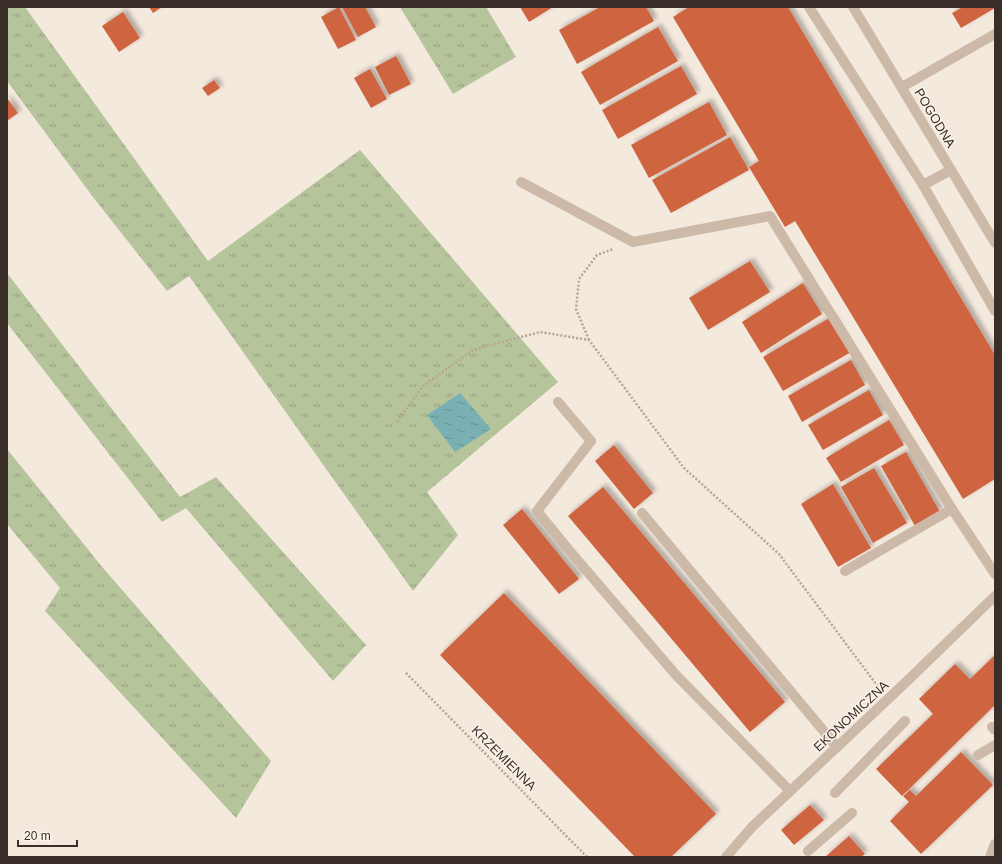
<svg xmlns="http://www.w3.org/2000/svg" width="1002" height="864" font-family="Arial,sans-serif">
	<style>
		.grass { fill: url(#grass-tufts) }
		.water { fill: url(#water-ripples) }
		.building { fill: #ce6541; filter: url(#shadow) }
		.lines { fill: none; stroke-linecap: round; stroke-linejoin: round }
		.path { stroke: #b9a391; stroke-width: 2.5; stroke-dasharray: 2 2; stroke-linecap: butt }
		.lane { stroke: #cdb9a7; stroke-width: 10 }
		.street { stroke: #cdb9a7; stroke-width: 10 }
		.labels { text-anchor: middle; dominant-baseline: central; stroke-width: 3; stroke-linejoin: round; paint-order: stroke }
		.street-label { font-size: 13px; fill: #392e28; stroke: #fbf3e9 }
	</style>
	<defs>
		<pattern id="grass-tufts" width="24" height="20" patternUnits="userSpaceOnUse"><rect width="24" height="20" fill="#b6c49b"/><path d="M3 7l-1-3M5 7V3M7 7l1-3M15 17l-1-3M17 17v-4M19 17l1-3" fill="none" stroke="#95a07e"/></pattern>
		<pattern id="water-ripples" width="26" height="14" patternUnits="userSpaceOnUse"><rect width="26" height="14" fill="#79b0b3"/><path d="M2 4q2-2 4 0t4 0M15 11q2-2 4 0t4 0" fill="none" stroke="#649092"/></pattern>
		<filter id="shadow"><feDropShadow dx="3.5" dy="-3.5" stdDeviation="2" flood-color="#0004"/></filter>
	</defs>
	<rect width="100%" height="100%" fill="#f4e9dd"/>
	<g class="grass">
		<path d="M7 7H25L208 261 360 150 558 382 427 492 458 535 413 591 189 276 167 291 93 197 7 81Z"/>
		<path d="M400 7H486L516 57 453 94Z"/>
		<path d="M7 273 180 497 216 477 366 645 333 681 186 508 162 522 7 323Z"/>
		<path d="M7 449 103 568 271 761 236 818 45 611 60 588 7 524Z"/>
	</g>
	<path class="water" d="M460 393 491 429 455 452 427 415Z"/>
	<g class="building">
		<path d="M149 7H162L153 13Z"/>
		<path d="M339 7 356 40 338 49 321 17Z"/>
		<path d="M342 7H365L376 27 358 37Z"/>
		<path d="M520 7H553L529 22Z"/>
		<path d="M600 7H646L654 21 577 64 559 30Z"/>
		<path d="M689 7H788L995 355V479L963 499 795 221 785 227 749 167 759 161 673 17Z"/>
		<path d="M963 7H995V8L961 28 952 13Z"/>
		<path d="M123 12 140 38 119 52 102 26Z"/>
		<path d="M658 27 678 61 600 105 581 72Z"/>
		<path d="M396 56 411 84 389 95 375 67Z"/>
		<path d="M681 66 697 94 618 139 602 110Z"/>
		<path d="M370 69 387 99 371 108 354 78Z"/>
		<path d="M214 80 220 88 208 96 202 88Z"/>
		<path d="M7 98 18 113 7 121Z"/>
		<path d="M709 102 727 135 649 178 631 145Z"/>
		<path d="M730 137 749 170 671 213 652 180Z"/>
		<path d="M750 261 770 292 708 330 689 298Z"/>
		<path d="M803 283 822 314 761 353 742 322Z"/>
		<path d="M831 317 851 352 783 391 763 357Z"/>
		<path d="M851 360 865 385 802 422 788 396Z"/>
		<path d="M869 390 883 415 823 450 808 425Z"/>
		<path d="M889 420 904 445 841 482 826 458Z"/>
		<path d="M614 445 653 493 634 509 595 461Z"/>
		<path d="M906 452 940 512 915 526 881 466Z"/>
		<path d="M874 468 907 523 873 543 841 487Z"/>
		<path d="M833 484 871 548 838 567 801 504Z"/>
		<path d="M603 487 785 702 750 732 568 516Z"/>
		<path d="M522 509 579 579 559 594 503 525Z"/>
		<path d="M504 593 716 814 671 857H635L440 655Z"/>
		<path d="M995 655V705L902 796 876 769 933 714 919 699 955 664 970 679Z"/>
		<path d="M961 752 993 785 921 854 890 821 909 802 903 796 910 790 916 796Z"/>
		<path d="M810 805 824 820 794 845 781 830Z"/>
		<path d="M849 836 865 854 861 857H825Z"/>
	</g>
	<g class="lines">
		<g class="path">
			<path d="M589 340 576 309 579 279 597 255 613 249"/>
			<path d="M397 422 423 386 473 350 540 332 589 340 684 468 779 554 879 688"/>
			<path d="M406 673 587 857"/>
		</g>
		<g class="lane">
			<path d="M809 7 923 185 951 170"/>
			<path d="M902 87 995 34"/>
			<path d="M521 182 633 242 770 216 952 509 995 574"/>
			<path d="M923 185 995 311"/>
			<path d="M558 402 591 441 537 511 568 549 676 675 790 791"/>
			<path d="M642 513 837 747"/>
			<path d="M845 571 952 509"/>
			<path d="M992 727 995 730"/>
			<path d="M978 755 995 745"/>
			<path d="M835 793 905 721"/>
			<path d="M808 851 852 813"/>
			<path d="M990 857 995 844"/>
		</g>
		<g class="street">
			<path d="M853 7 995 243"/>
			<path d="M726 857 752 827 904 684 995 596"/>
		</g>
	</g>
	<g class="labels">
		<g class="street-label">
			<text transform="translate(935 118) rotate(59)">POGODNA</text>
			<text transform="translate(851 716) rotate(-43)">EKONOMICZNA</text>
			<text transform="translate(504 758) rotate(45)">KRZEMIENNA</text>
		</g>
	</g>
	<rect width="1002" height="864" fill="none" stroke="#392e28" stroke-width="16"/>
	<path d="M18 840v6h59v-6" fill="none" stroke="#392e28" stroke-width="2"/>
	<text x="24" y="840" font-size="12" fill="#392e28" stroke="#fbf3e9" stroke-width="3" paint-order="stroke">20 m</text>
</svg>
